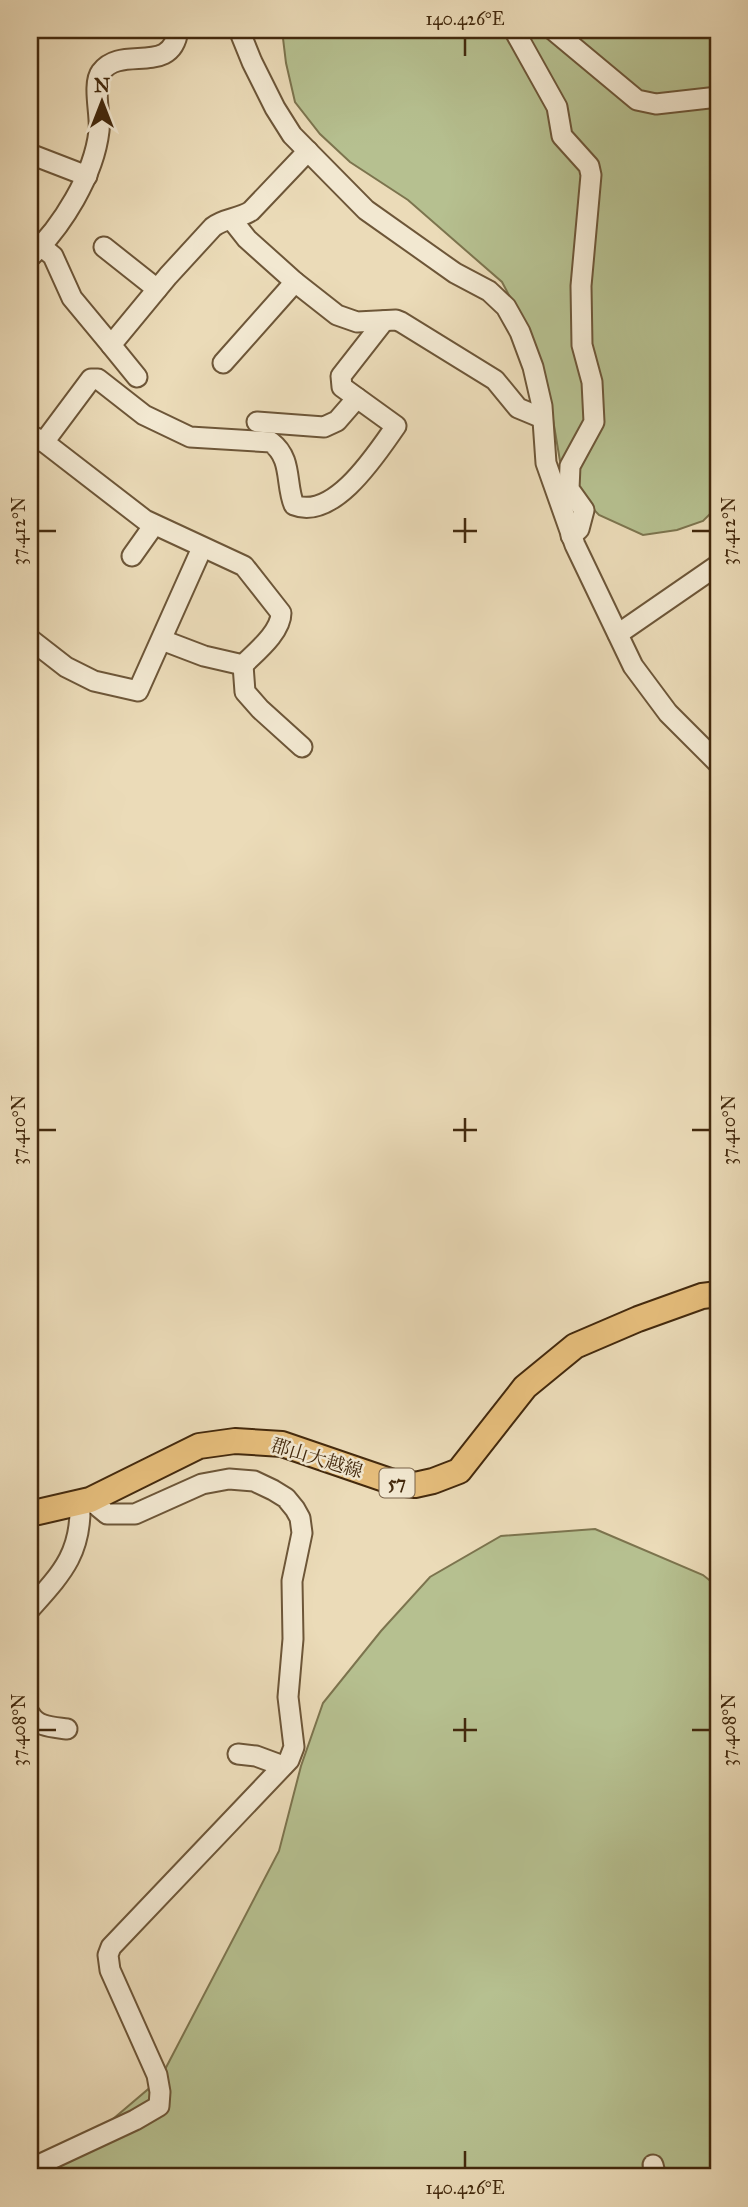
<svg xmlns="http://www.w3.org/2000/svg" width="748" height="2207" font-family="'IM FELL Great Primer','Noto Serif JP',serif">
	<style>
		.green { fill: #b6c090; stroke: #7c744e; stroke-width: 2 }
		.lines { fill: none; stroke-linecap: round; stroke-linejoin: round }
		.minor-casing { stroke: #6d5638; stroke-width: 23 }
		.major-casing { stroke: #43290d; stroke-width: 28 }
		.minor { stroke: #f2e8d1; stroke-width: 19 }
		.major { stroke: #e6be7c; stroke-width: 24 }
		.ticks { fill: none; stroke: #43290d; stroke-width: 2.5 }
		.labels { text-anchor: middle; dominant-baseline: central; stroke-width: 5; stroke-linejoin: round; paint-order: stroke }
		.shield { fill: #f2e8d1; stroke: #786248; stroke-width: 2 }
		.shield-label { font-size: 18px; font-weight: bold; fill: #43290d }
		.street-label { font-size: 19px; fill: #43290d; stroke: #f2e8d1 }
		.neatline { fill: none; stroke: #43290d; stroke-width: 2.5 }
		.ticks-label { font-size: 18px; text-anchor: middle; fill: #43290d }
	</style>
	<rect width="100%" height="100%" fill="#ebdbb8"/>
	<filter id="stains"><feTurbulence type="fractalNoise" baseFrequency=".00286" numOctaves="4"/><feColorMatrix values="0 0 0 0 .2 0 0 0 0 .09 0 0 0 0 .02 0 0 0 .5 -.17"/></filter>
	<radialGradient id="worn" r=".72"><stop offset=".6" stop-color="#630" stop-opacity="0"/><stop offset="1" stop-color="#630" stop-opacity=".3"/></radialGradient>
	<g class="green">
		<path d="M282 30H718V506L703 521 677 530 643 535 599 515 576 491 560 461 547 384 520 316 502 282 408 200 350 162 320 134 295 102 286 63Z"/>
		<path d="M595 1529 703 1575 718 1587V2177H35L80 2147 160 2079 279 1851 301 1766 323 1703 381 1631 430 1577 501 1536Z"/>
	</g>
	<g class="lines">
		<defs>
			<g id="minor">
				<path d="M239 30 252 62 275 108 292 135 366 210 455 273 489 291 506 307 520 332 533 367 542 406 546 463 575 545 633 666 668 713 718 763"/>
				<path d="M514 30 557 107 562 136 589 166 591 175 581 286 582 345 592 382 594 422 570 466 569 489 584 510 579 529 571 536"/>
				<path d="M553 30 637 100 656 104 718 97"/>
				<path d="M30 154 87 176"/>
				<path d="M232 220 247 239 295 282 337 315 357 322 396 320 401 322 495 380 518 408 542 418"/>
				<path d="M41 246 53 256 72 298 111 345"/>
				<path d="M104 247 157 289"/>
				<path d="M30 257C62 227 94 175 99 131 101 116 92 84 101 72 121 44 172 77 178 30"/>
				<path d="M223 363 295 282"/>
				<path d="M137 377 111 345 168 276 213 227C224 218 239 219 251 211L308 151"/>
				<path d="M257 422 324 427 337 421 357 398"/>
				<path d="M30 435 44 442 91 379H98L144 415 190 437 271 442C293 459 285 483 294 505 334 521 377 453 396 426L342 387 341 376 384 321"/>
				<path d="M44 442 145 520 244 566 281 613C281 632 256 652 243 665L204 656 162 640"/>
				<path d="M132 556 154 525"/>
				<path d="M618 634 718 565"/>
				<path d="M30 639 66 667 94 681 138 691 202 548"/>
				<path d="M243 665 245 692 260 709 302 747"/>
				<path d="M30 1609C62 1573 82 1553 80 1502"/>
				<path d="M30 1714C37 1727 53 1727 67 1729"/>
				<path d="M238 1754 256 1756 283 1766"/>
				<path d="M653 2165 656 2177"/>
				<path d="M30 2169 135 2120 159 2106 160 2092 157 2075 110 1970 108 1955 111 1947 289 1760 294 1747 288 1697 293 1639 292 1581 302 1533 300 1518 295 1509 286 1498 273 1490 254 1481 229 1479 202 1484 135 1514H107L90 1500"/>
			</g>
			<path id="major" d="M30 1511 38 1512 90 1500 199 1446 235 1441 282 1444 396 1483 415 1485 433 1481 459 1471 525 1387 575 1346 638 1319 702 1296 718 1294"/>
		</defs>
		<use href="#minor" class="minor-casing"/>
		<use href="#major" class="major-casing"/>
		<use href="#minor" class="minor"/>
		<use href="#major" class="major"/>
	</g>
	<path class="ticks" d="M465 38V56M465 518V543M38 531H56M453 531H477M692 531H710M465 1118V1142M38 1130H56M453 1130H477M692 1130H710M465 1718V1742M38 1730H56M453 1730H477M692 1730H710M465 2151V2168"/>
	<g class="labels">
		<rect class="shield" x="379.5" y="1468.5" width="35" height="29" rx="5"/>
		<g class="shield-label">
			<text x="397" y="1483">57</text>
		</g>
		<g class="street-label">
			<text transform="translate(317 1458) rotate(17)">郡山大越線</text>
		</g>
	</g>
	<rect width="748" height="2207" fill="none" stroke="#ebdbb8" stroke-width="77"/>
	<g transform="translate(102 102)" stroke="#f2e8d1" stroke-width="5" paint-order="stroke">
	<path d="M0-5L12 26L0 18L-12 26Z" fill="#43290d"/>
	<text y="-10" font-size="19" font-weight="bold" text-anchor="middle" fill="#43290d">N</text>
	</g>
	<rect x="38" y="38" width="672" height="2130" class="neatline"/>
	<g class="ticks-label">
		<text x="465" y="25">140.426°E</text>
		<text transform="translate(19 531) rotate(-90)" y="6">37.412°N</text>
		<text transform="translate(729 531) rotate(-90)" y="6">37.412°N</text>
		<text transform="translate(19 1130) rotate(-90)" y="6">37.410°N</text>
		<text transform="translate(729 1130) rotate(-90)" y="6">37.410°N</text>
		<text transform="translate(19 1730) rotate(-90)" y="6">37.408°N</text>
		<text transform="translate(729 1730) rotate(-90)" y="6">37.408°N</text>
		<text x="465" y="2194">140.426°E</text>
	</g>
	<rect width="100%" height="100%" filter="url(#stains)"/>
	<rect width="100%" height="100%" fill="url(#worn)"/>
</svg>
